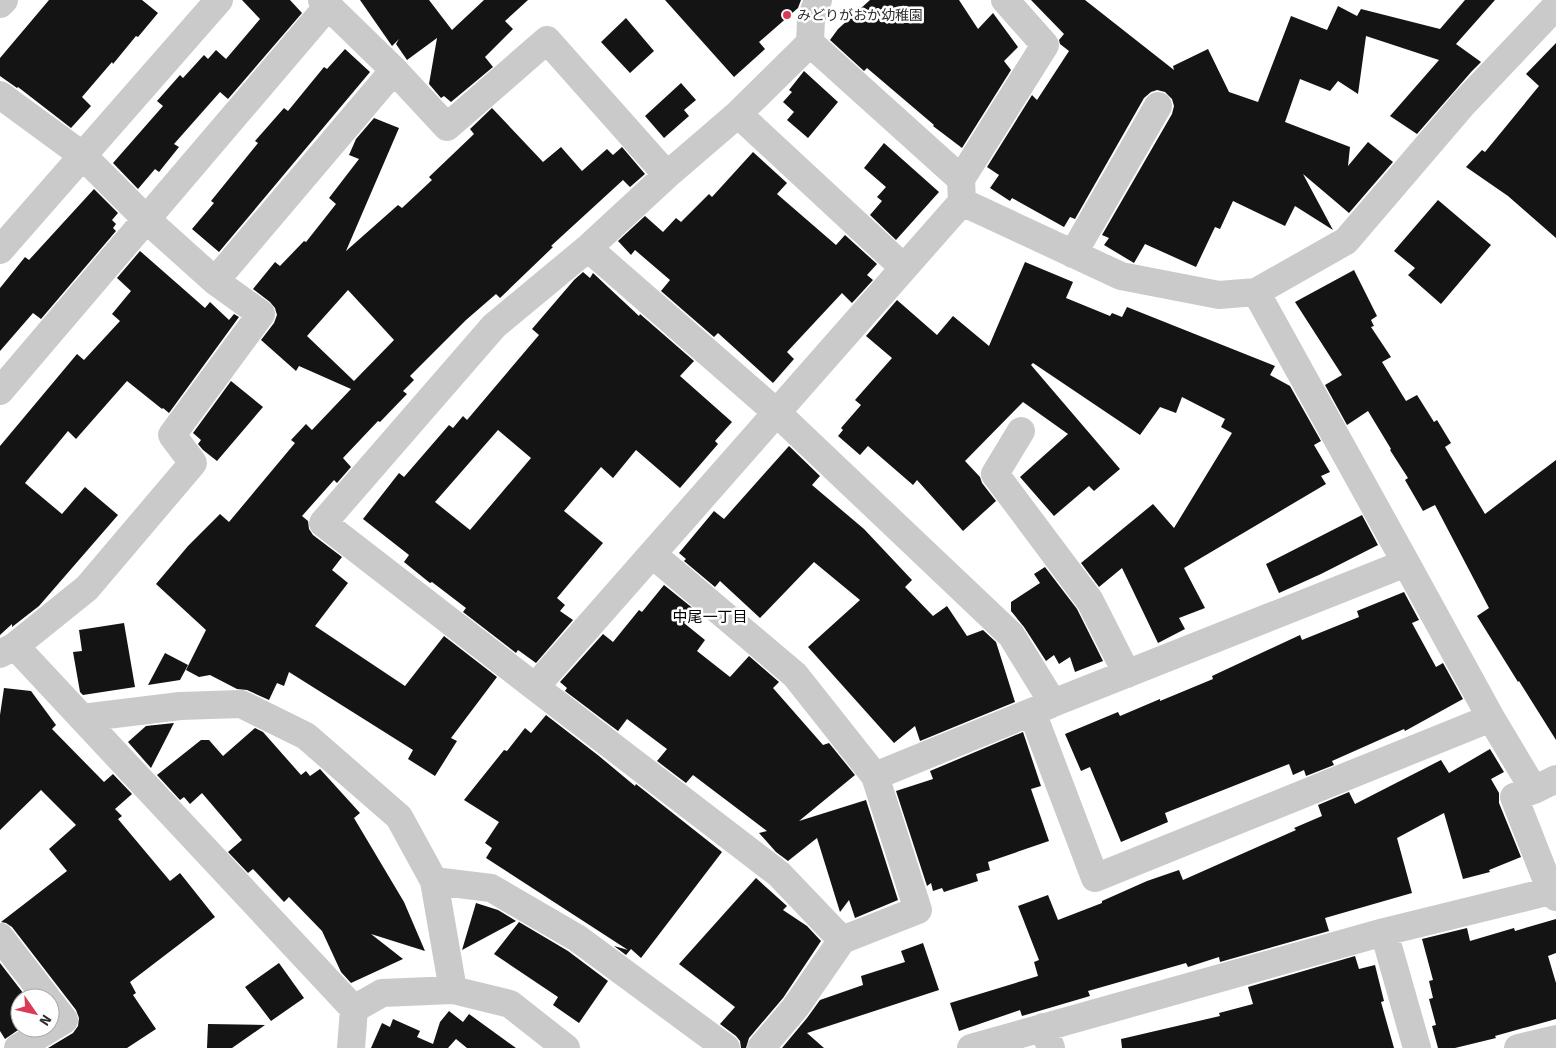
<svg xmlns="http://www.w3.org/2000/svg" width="1556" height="1048" font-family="Signika,'Noto Sans JP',sans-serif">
<rect width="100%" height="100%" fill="#fff"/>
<path fill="#141414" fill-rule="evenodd" d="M49,0H142L158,13L138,37L136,36L113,64L112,62L82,97L91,106L71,128L18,87L17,88L0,76V58Z
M242,0H290L302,13L228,99L220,92L174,144L179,147L159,172L155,169L138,189L113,163L163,106L157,101L180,75L183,78L204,55L208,59L216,50L226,59L260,19Z
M360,0H429L452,30L484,0H528L505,21L513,29L485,57L493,67L451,102L444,96L441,98L429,84L437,38L407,60L396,44L399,39L392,46Z
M665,0H801L798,8L759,42L765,49L734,77Z
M870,0H959L978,29L993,13L1018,47L1004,61L1011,70L962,148L933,126L934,125L867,68L864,71L830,40L838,29Z
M1031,0H1085L1174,70L1173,66L1208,49L1229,92L1258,102L1291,16L1327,30L1338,6L1357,16L1361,9L1440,29L1465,0H1495L1456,44L1481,62L1472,71L1417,134L1390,116L1439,60L1366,36L1358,94L1338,81L1330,91L1300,79L1285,122L1350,147L1348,166L1368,142L1393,162L1349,213L1303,174L1333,230L1295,206L1285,226L1233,201L1220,229L1215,227L1196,267L1145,244L1134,263L1104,245L1109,238L1102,235L1172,114L1174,106L1172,99L1165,92L1157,90L1151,92L1144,98L1075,219L1070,217L1064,227L1012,198L1010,201L990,188L999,175L987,167L1032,95L1037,100L1069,51L1060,44L1059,40L1064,34Z
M626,18L654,51L630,73L601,42Z
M1556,43V238L1508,196L1466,167L1482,150L1485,152L1539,86L1526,74Z
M345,49L370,72L219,252L192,229L214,203L211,201L258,143L255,141L284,108L288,111L324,67L327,69Z
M804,71L838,102L808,138L787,120L794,112L783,102L792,92L789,90Z
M681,83L696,100L684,110L689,116L664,138L645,116Z
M492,108L543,162L561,147L582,171L607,149L613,155L622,147L645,174L630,187L623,180L551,246L553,247L500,298L496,294L466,320L410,376L414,380L403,391L407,394L380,422L378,421L343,458L351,467L337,483L334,480L302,516L308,521L309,529L313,535L342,557L332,570L348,583L315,626L405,686L444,636L497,677L451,738L457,741L435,776L408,759L413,750L289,672L284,686L277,683L269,700L247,690L237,689L210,675L199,677L186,670L206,630L156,584L188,546L220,514L229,522L295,443L291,440L306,424L312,430L351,389L299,366L296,371L261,340L274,323L277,315L275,308L270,302L253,289L275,262L280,266L304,241L306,242L336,204L329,198L359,159L349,155L356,139L374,118L399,128L346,251L398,205L402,208L432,180L429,177L474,134L470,129ZM348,290L394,340L354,381L307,336Z
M884,143L939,192L896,240L870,215L882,201L877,197L886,187L864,168Z
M753,152L787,183L777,194L836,245L845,235L877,264L867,275L873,280L852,303L842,293L787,352L794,359L773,383L718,333L714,337L661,291L670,280L635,250L631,255L618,241L645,216L663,232L676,218L681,222L709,194L712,197Z
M94,189L118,213L112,220L116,224L113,228L116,231L41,319L33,313L0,351V288L25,257L29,260Z
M1438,200L1491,245L1441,304L1408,275L1415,268L1394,251Z
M140,251L205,308L210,302L229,320L234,314L239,317L169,413L163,408L162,409L127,381L76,439L68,431L25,483L62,514L85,487L118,515L39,606L12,627V624L0,635V446L77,354L84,360L120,321L112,314L131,291L117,278Z
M1025,262L1073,282L1066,298L1110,316L1112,313L1122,317L1127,307L1275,366L1270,375L1290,386L1321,441L1314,445L1330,472L1321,476L1326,484L1184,568L1205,608L1179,618L1185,629L1158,643L1122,568L1099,587L1081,563L1153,504L1174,528L1232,433L1221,427L1225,419L1182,397L1176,413L1160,407L1140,435L1033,363L1031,365L1120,469L1094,491L1089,486L1054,516L1020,477L1068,434L1023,402L965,461L980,477L982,483L996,501L963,531L917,480L913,485L868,446L860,455L838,436L843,430L841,428L861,405L855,400L892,358L866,336L897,300L937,335L953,316L989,346Z
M1354,270L1377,316L1371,320L1374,326L1371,327L1391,357L1382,362L1406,401L1417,395L1434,422L1437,420L1451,443L1445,447L1485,514L1556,460V740L1519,681L1518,682L1477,616L1489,608L1435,505L1423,511L1405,480L1408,478L1390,450L1391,449L1368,411L1347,425L1325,385L1342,375L1295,302Z
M583,272L590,278L593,273L639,316L640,314L694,361L680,376L732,422L715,441L718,444L680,488L636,450L613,478L601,467L564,511L603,543L557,598L565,605L560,611L573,620L536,663L518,650L516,653L463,612L466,608L432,582L430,583L404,562L409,555L363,519L399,473L404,477L449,425L453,428L463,416L467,420L539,335L532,329L574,280ZM498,430L531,458L470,530L435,502Z
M231,381L263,407L217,461L203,450L198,444L201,440L193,433Z
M789,446L820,476L812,485L864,529L912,580L905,587L933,616L947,606L967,636L983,630L996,642L1015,702L920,741L915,726L894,743L808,647L860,600L814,562L760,618L720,581L715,587L684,561L686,559L679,553L714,511L724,519Z
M1362,515L1378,545L1321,574L1279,593L1266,564Z
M1045,567L1077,609L1103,661L1075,672L1070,657L1059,664L1054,655L1046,661L1024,627L1011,611V602L1040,583L1034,574Z
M664,585L695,610L684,623L705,640L697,651L730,677L749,656L779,682L773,688L823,745L829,743L855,775L799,821L866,800L898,900L855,918L849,900L840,912L817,838L788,861L776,852L759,833L767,831L693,775L686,783L657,761L667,749L627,719L618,731L565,691L567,688L560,682L603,634L613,642L639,610L642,612Z
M1404,592L1419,620L1412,623L1436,667L1443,663L1463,699L1405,731L1404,729L1332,761L1334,765L1306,776L1304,770L1293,775L1289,764L1165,813L1168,822L1121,842L1090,767L1081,771L1065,734L1118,712L1120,716L1160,699V701L1213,679L1212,676L1300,635L1302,640L1359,617L1357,611Z
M124,623L135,687L83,695L80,692L73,652L82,651L79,630Z
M165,653L188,665L180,680L148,685Z
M4,688L31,691L56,725L52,729L104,782L113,774L132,794L115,809L122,816L118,819L170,881L180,873L215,917L130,982L136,993L133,995L156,1029L127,1048H48L73,1033L78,1026L79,1018L76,1010L12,927L6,923L1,922L67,871L49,849L76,825L41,790L0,830V715Z
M546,715L599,756L635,786L636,784L722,852L641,958L631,949L626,955L614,946L628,950L486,858L492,848L485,843L499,822L464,800L504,750L507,751L525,728L531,733Z
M174,723L151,768L128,742L146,726Z
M255,728L263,732L301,775L306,771L310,776L320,769L360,813L354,818L404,902L425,951L371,934L403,959L351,983L341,972L322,931L289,897L284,902L253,869L248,873L228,852L242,840L202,793L190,804L184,797L180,800L157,775L201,740H209L223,756Z
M1023,732L1041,786L1031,789L1049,841L988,862L990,870L976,874L978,881L944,892L942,888L933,891L931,883L927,886L896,791L933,779L930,771Z
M1490,749L1504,772L1491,779L1499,793V803L1521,857L1489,870L1490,872L1463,879L1444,813L1397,838L1412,893L1325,918L1329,931L1220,962L1219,957L1188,967L1186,963L1088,991L1090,996L1022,1016L1020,1010L959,1031L950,1003L1038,976L1034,962L1039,960L1018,906L1048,895L1058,920L1102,903V901L1147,881L1179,870L1183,880L1296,830L1294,828L1322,816L1318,805L1349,792L1355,804L1441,760L1449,773Z
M756,878L787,906L783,910L807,926L821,941L783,998L749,1038L746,1048H741L740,1041L736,1036L720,1024L735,1007L679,964Z
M476,903L498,910L516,921L462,950Z
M1556,919V953L1548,956L1556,983V1019L1495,1036L1496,1038L1455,1048H1438L1432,1026L1436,1025L1429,999L1433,998L1429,981L1433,980L1422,939L1467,928L1470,941L1514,928L1515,931Z
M519,922L568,951L608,981L579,1023L553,1005L558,997L494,954Z
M923,943L939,990L807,1033L824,1048H782L807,1018L820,1000L863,985L861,976L905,962L901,951Z
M1355,956L1359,969L1375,965L1384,1001L1381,1002L1394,1048H1122L1121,1039L1220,1016L1219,1013L1253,1004L1248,987Z
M0,963L27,998H20L21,1028L5,1039L0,1031Z
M279,963L304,998L271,1021L245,987Z
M449,1011L463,1022L469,1014L516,1048H467L456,1039L448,1048H371L382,1023L390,1027L393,1019L420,1031L417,1037L433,1044L440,1022Z
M208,1024L265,1025L232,1048H207Z"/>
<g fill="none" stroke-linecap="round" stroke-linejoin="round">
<path stroke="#cacaca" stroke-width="28" d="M0,4L4,0
M810,43L811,19L818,0
M394,70L447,127L547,40L667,175
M0,95L82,155L147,220L215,281L261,314L172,435L193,463L87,588L15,646
M738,114L810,43L961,179L962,202
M961,179L1045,45L1005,0
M588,248L667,175L738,114L904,268
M0,250L219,0
M1073,254L1158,106
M215,281L394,70L322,0
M1256,292L1406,563
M0,391L328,6
M1021,431L995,474L1090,601L1127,674
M652,554L795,675L875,776L1049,705
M0,654L15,646L354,1009
M535,687L323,523L494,326L588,248L776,412L1011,635L1053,703L1406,563L1491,718L1534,790L1556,779
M1032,712L1095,878L1491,718
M82,718L180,706L241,704L306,736L399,817L434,881L453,990
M1534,790L1514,797L1551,891L1556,897
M434,881L491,888L577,938L726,1048
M1384,932L1417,1048
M0,937L47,998
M842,940L918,910L875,776
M1043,1027L1051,1048
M18,1048L64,1020L50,1002
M351,1048L354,1009L382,993L453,990L510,1004L566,1048
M761,1048L795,1008L842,940L779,874L535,687L962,202L1121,276L1219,295L1256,292L1346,241L1464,103L1556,6
M971,1048L1384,932L1551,891
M1518,1048L1556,1039"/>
</g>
<circle fill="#da3a58" stroke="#fff" stroke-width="2" cx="787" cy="15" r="5"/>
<g text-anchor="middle" stroke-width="5" stroke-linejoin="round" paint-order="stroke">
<g font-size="14" fill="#2d2d2d" stroke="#fff" text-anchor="start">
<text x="797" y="20">みどりがおか幼稚園</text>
</g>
<g font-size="15" fill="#000" stroke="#fff">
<text x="710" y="622">中尾一丁目</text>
</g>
</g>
<g transform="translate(35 1013) rotate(124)"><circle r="24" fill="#ffffff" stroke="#ababab"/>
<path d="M0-4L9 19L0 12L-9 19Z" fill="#da3a58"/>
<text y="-8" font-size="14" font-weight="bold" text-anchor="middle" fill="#2d2d2d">N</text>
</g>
</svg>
